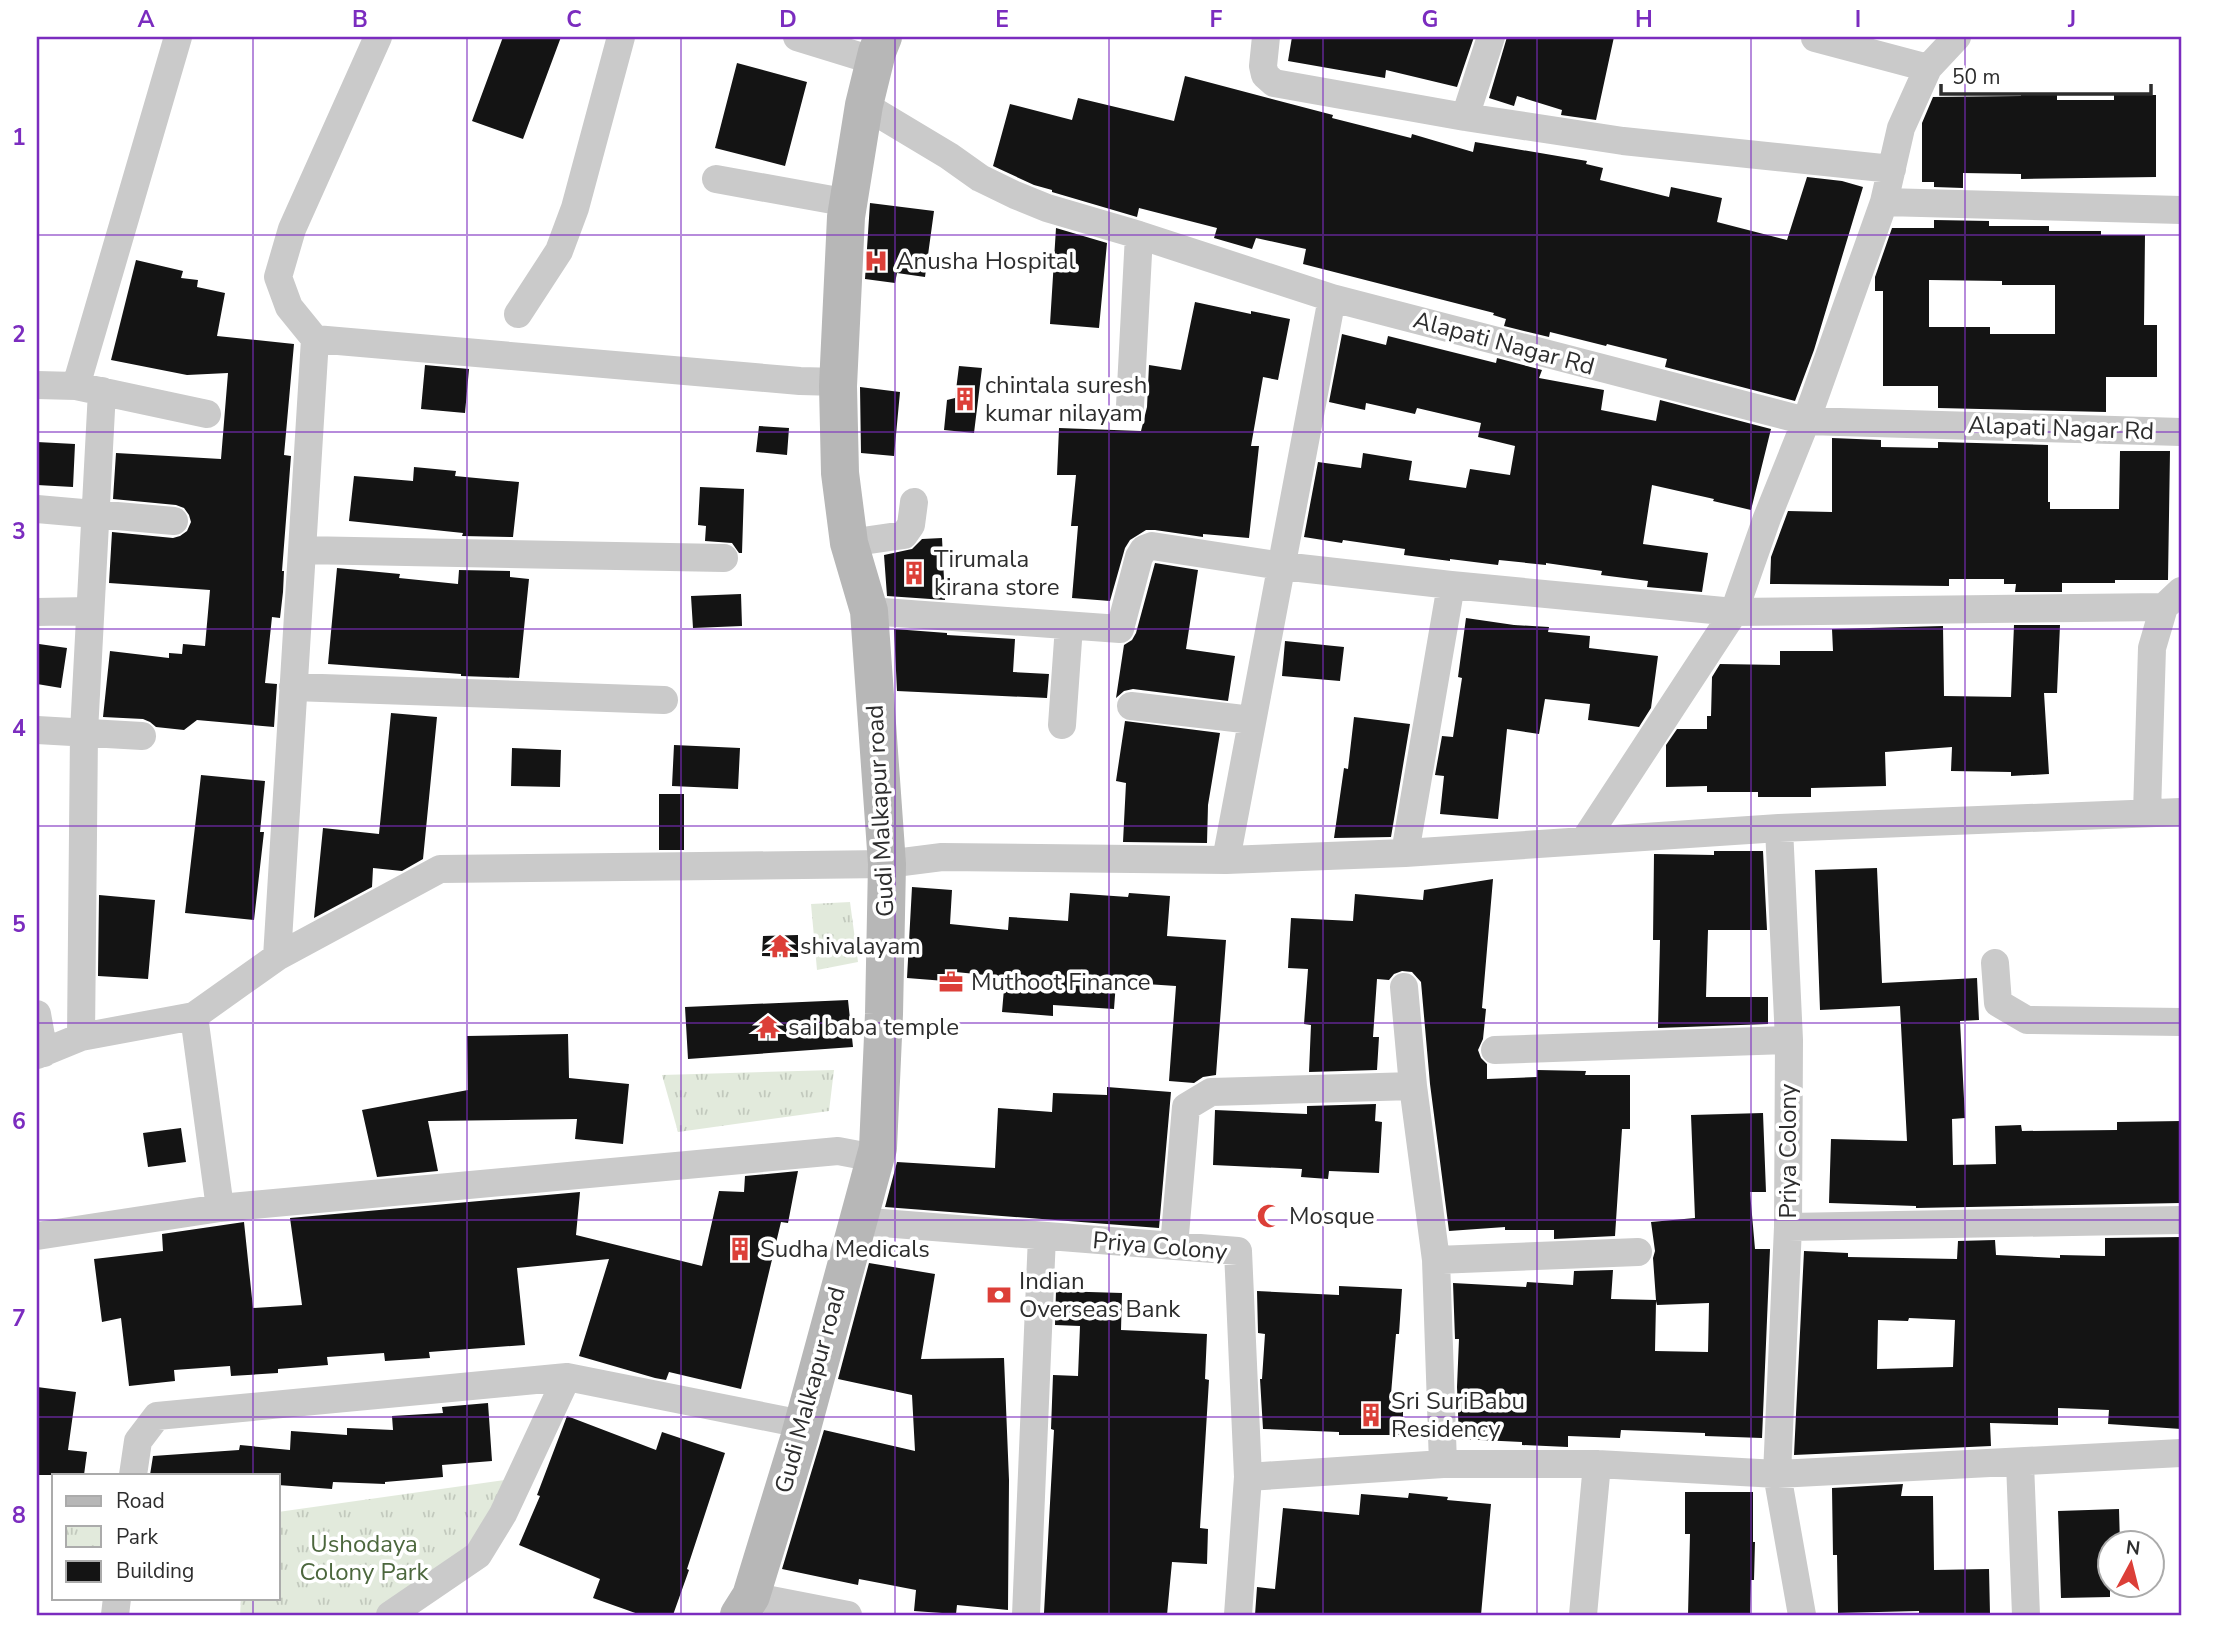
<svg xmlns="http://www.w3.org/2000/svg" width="2218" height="1652" font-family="'Nunito Sans',sans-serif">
<defs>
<pattern id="park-tufts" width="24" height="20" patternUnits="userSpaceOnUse" patternTransform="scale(1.75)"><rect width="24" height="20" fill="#e2eadc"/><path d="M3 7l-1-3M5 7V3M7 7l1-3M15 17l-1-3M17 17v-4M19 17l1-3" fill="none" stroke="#c2c9bd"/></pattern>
</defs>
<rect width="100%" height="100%" fill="#fff"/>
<path fill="url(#park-tufts)" d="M850,902L858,962L817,970L811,904Z
M834,1070L829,1111L678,1132L662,1075Z
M518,1478L480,1554L379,1615H240L241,1598H278V1512Z"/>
<path fill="#141414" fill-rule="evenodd" d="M503,37H561L523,139L472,121Z
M1292,37H1474L1457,87L1386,70L1385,78L1288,61Z
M1507,37H1614L1596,120L1561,115L1562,110L1517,96L1514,106L1489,98Z
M737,63L807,82L785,166L715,148Z
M1185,76L1333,115L1332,118L1411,138L1412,134L1473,152L1475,142L1587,161L1586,164L1603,168L1600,180L1669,197L1671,187L1722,198L1717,222L1787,240L1807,177L1842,181L1863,187L1814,350L1795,401L1665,367L1667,359L1607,344L1606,346L1550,332L1549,337L1504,326L1506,319L1493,315L1494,313L1303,264L1306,249L1256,238L1252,249L1214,238L1217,228L1139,208L1137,217L1052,192V190L1034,185L993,166L1010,104L1072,120L1078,98L1174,121Z
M2021,93H2057V100H2114V95H2156V177L2021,179V174L1963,173V188L1934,187V182H1922V123L1933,97L2021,96Z
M870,203L934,211L925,277L897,273L895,283L865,279Z
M1934,220L1989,221V226H2049V231H2101V235H2145L2144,325H2157V377H2106V412L1938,408V386H1883V291H1875V277L1892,228H1934ZM1929,280L2002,281V285H2055V334H1990V327H1929Z
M1056,228L1107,243L1099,328L1050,324Z
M136,260L183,271L181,278L198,280L197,287L225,293L217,336L294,344L284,455L291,456L282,571H284L283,592L280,618L272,617L265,683L277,684L274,727L197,720L184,730L156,727L150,722L143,719L103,717L110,651L169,658V653L182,654L183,644L205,646L210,590L109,583L112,532L173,538L180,536L187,531L191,522L189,515L184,508L176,505L113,499L116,453L221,459L228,373L187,375L111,360Z
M1195,302L1251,314V311L1290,319L1278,380L1263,377L1251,446H1259L1249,538L1203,534V537L1155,530H1146L1130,540L1125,548L1110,601L1072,598L1078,526H1071L1076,475H1057L1059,428L1141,431L1147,407L1149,365L1181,370Z
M1342,334L1386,345L1388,336L1496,363L1497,358L1542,370L1539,378L1604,390L1601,410L1656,421L1660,400L1771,429L1751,510L1713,501L1714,499L1652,485L1643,544L1708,553L1702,592L1647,587L1648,581L1601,575L1602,571L1546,563V565L1499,560L1498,565L1450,559V561L1404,555L1405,549L1343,540L1342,543L1304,537L1318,462L1361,468L1363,453L1412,461L1409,480L1466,488L1470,469L1510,475L1515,446L1478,437L1481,423L1417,408L1415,414L1366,403L1365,410L1329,402Z
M425,365L469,369L465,413L421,409Z
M959,366L982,368L974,433L944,430L947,400L955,398Z
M860,387L900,392L894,456L861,453Z
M759,426L789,428L787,455L756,452Z
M1832,438L1881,440V447L1938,448V442L2048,445V502H2050V509H2119L2120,451H2170L2168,580H2115V583H2062V592H2015L2016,584H2004V579H1949V586L1770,584L1771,557L1788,511L1832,512Z
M37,442L75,444L73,487L37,485Z
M414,467L456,471L455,476L519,482L513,537L462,536L463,533L349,521L354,476L413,481Z
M700,487L744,489L742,553H739L732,543L705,541L706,526L698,525Z
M942,538L945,600L887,596L884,555L912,549L922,539Z
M1155,563L1198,570L1186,649L1235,656L1228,701L1133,689L1124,691L1116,698L1124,645L1132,640L1136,633Z
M337,568L400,574L399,578L458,584L459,570L510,571V577L529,579L519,678L461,676V674L328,664Z
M741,594L742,626L693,628L691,596Z
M1466,618L1514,625L1549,627L1548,632L1590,636L1589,648L1658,656L1651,708L1639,727L1588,720L1590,704L1545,699L1539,734L1507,729L1498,819L1440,814L1444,776L1435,775L1442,736L1453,737L1462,678L1458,677Z
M2014,625H2060L2057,693H2044L2049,774L2011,776V772L1951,771L1952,747L1885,752L1886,786L1811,788V797H1758V792H1707V786L1666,787V745L1677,729H1707V716H1711L1712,677L1720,664L1780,665V651H1833L1832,629L1943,626L1944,696L2011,697Z
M894,629L947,633V635L1015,639L1013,672L1049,674L1047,698L897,691Z
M1285,641L1344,647L1340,681L1282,676Z
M39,644L67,648L61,688L37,684Z
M391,713L437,717L423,859L402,871L373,868L372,887L314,918L323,828L379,834Z
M1354,717L1410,724L1391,837L1334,838L1344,768L1348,769Z
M1125,721L1220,733L1208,805L1207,843L1123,842L1126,783L1116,781Z
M674,745L740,748L738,789L672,786Z
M512,748L561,750L560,787L511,786Z
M201,775L265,781L260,832H264L254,920L185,913Z
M659,794H684V850H659Z
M1714,851H1763L1767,930H1708L1706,997H1768V1024L1658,1028L1660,940H1653L1654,854L1714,855Z
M1877,868L1882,983L1977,978L1979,1020L1960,1021L1965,1118L1952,1119L1953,1165L1996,1164L1995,1126L2021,1125L2022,1131L2117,1130V1122L2181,1121V1203L1916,1208V1206L1829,1203L1831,1139L1907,1141L1900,1006L1820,1010L1815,870Z
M1493,879L1482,1008L1486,1009L1483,1039L1478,1050L1481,1058L1487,1064V1079L1537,1077V1070L1586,1071L1585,1075H1630V1129H1622L1615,1236L1554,1239V1230H1505V1227L1449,1231L1430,1084L1421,982L1412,972L1402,971L1394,974L1389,980L1377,979L1373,1037H1379L1377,1070L1309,1072L1311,1025L1304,1024L1308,969L1288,968L1291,918L1353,921L1355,894L1423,900L1424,890Z
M912,887L952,890L950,924L1008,930L1009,917L1068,921L1070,893L1128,897L1129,893L1170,896L1167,936L1226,940L1216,1075L1203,1077L1194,1083L1169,1081L1176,986L1116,982L1114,1009L1053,1005V1016L1002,1012L1005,977L946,971L945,981L907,978Z
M99,895L155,900L148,979L98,976Z
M798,935V957L762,956L763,936Z
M848,1000L853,1047L688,1059L685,1007Z
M568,1034L569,1078L629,1084L623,1144L575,1139L577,1119L428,1121L438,1171L377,1177L362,1110L468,1090L467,1036Z
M1107,1087L1171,1092L1159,1228L885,1207L897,1162L995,1168L998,1108L1052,1112L1053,1093L1107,1095Z
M1376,1104L1375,1121L1382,1122L1379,1173L1329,1171L1328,1179L1301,1177L1302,1169L1213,1165L1215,1110L1307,1114V1106Z
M1763,1113L1766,1192H1750L1755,1249H1770L1762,1438L1705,1436V1433L1621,1430L1620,1438L1568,1436V1447L1522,1445V1442L1459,1439L1457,1387L1459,1339H1455L1453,1283L1526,1287L1527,1282L1573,1285L1574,1271L1613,1270L1611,1299L1656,1300L1653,1258L1655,1251L1651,1222L1695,1218L1691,1115ZM1656,1301L1657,1305L1709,1303L1708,1352L1655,1351Z
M181,1128L186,1162L148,1167L143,1133Z
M798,1171L788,1223L781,1222L741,1389L669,1372L666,1380L655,1378L579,1356L609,1259L517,1268L525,1345L429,1352L430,1358L385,1361L384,1353L327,1357L328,1365L278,1369V1373L231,1376L230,1366L174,1370L175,1381L129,1386L121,1318L102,1322L94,1259L163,1251L162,1234L244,1222L253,1308L302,1305L290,1218L580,1192L576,1235L702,1266L719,1191L744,1192L745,1176Z
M2181,1237V1429L2108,1424L2109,1410L2058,1408V1425L1990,1423L1991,1446L1794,1455L1804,1251L1848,1253V1257L1957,1259L1958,1241L1995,1240L1996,1255L2060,1258V1255L2105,1256V1238ZM1909,1318L1955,1320L1953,1367L1877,1369L1878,1320L1908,1321Z
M869,1263L935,1274L921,1359L1004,1358L1009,1480L1008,1610L957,1605L956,1614L914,1611L916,1590L859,1579L858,1585L782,1569L824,1430L915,1451L912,1395L838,1379Z
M1339,1286L1402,1289L1399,1334H1396L1391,1394H1403V1435H1339V1432L1263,1429L1260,1379H1262L1265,1334L1258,1333L1257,1291L1339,1295Z
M1056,1291L1122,1293L1121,1330L1207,1334L1205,1379L1209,1380L1200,1528L1208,1529L1207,1564L1172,1562L1167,1615H1049V1613H1044L1054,1430L1051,1429L1053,1375L1078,1376L1080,1326L1055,1325Z
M37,1387L76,1392L68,1450L87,1452L84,1475H37Z
M488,1403L492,1461L442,1465L443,1477L385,1482V1484L333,1482L332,1489L278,1485V1475H150L153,1456L239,1450L240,1445L290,1450L291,1431L347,1435V1428L393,1430L392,1416L443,1413L442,1407Z
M567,1416L656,1450L662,1432L725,1453L687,1569L689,1570L673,1615H641L593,1598L600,1579L519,1545L540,1496L537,1495Z
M1903,1484L1901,1496H1933L1934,1570L1989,1569L1990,1614L1919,1615V1611L1838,1613L1837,1555H1833L1832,1488Z
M1685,1492H1753V1542H1755L1754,1580H1751L1750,1615H1688L1690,1534H1685Z
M1409,1493L1448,1497L1447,1500L1491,1504L1481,1615H1255L1257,1587L1275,1589L1283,1508L1359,1515L1361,1494L1408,1498Z
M2119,1509L2120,1544H2110V1597L2061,1598L2058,1511Z"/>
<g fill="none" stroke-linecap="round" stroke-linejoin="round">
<path stroke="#cacaca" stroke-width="28" d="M797,37L875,61
M1266,37L1263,66L1265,75L1274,83L1465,117L1623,141L1892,169
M1815,38L1928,68
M864,105L949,156L980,178L1015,195L1047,208L1139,235L1332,298L1806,421L2181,432
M1465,117L1491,37
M716,179L849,203
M1884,202L2181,210
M518,314L559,251L575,208L621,37
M315,339L800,381L839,382
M37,385L76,386L207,414
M76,386L178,37
M1130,406L1139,235
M37,509L174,521
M849,543L904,535L911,525L914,502
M302,550L724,558
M869,611L1120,629L1139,557L1144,549L1152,546L1282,566L1451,585L1734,612L2164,607
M37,612L90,611
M293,687L664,700
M1131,706L1252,720
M1062,725L1069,626
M37,730L142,736
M2147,813L2152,648L2164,607L2181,591
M1779,828L1789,1040L1788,1227L1777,1474L1802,1615
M1584,841L1734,612L1767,518L1806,421L1884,202L1901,128L1928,68L1957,37
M1405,853L1451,585
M1226,860L1332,298
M277,957L315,339L289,307L278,277L292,229L378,37
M1995,963L1998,1003L2027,1020L2181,1022
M1404,987L1413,1086L1436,1260L1443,1464
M37,1014L44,1053
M194,1016L220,1208
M81,1037L84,732L102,391
M1495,1050L1789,1040
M37,1055L81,1037L194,1016L277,957L440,869L887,864L942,857L1226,860L1405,853L1779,828L2181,812
M857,1221L1238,1251L1248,1477L1238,1615
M1788,1227L2181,1220
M37,1236L220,1208L838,1151L875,1158
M1174,1246L1186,1107L1211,1092L1413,1086
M1436,1260L1638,1252
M2020,1463L2026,1615
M133,1475L138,1441L157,1416L567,1377L802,1424
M1248,1477L1443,1464H1597L1777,1474L2181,1453
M751,1596L848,1615
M115,1615L117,1598
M390,1615L478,1555L503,1514L567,1377
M1026,1615L1042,1236
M1583,1615L1597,1464"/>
<path stroke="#b7b7b7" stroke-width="38" d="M739,1615L751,1596L799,1439L878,1148L884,1014L887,864L869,611L849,543L840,473L838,386L846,217L864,105L877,52L883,37"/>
</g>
<path fill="none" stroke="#7b2cbf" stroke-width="2" stroke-opacity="0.55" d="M253,37V1475M467,37V1615M681,37V1615M895,37V1615M1109,37V1615M1323,37V1615M1537,37V1615M1751,37V1615M1965,37V1615M37,235H2181M37,432H2181M37,629H2181M37,826H2181M37,1023H2181M37,1220H2181M37,1417H2181M253,1598V1615"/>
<defs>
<g id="hospital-bare" transform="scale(1.89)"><path d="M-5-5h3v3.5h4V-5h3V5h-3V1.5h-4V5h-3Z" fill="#dc3f38" stroke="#fff" stroke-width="2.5" paint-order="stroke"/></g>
<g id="building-bare" transform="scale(1.89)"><path d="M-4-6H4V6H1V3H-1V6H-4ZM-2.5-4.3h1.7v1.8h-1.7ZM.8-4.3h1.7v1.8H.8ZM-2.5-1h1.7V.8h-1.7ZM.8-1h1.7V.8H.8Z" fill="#dc3f38" stroke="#fff" stroke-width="2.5" paint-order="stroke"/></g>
<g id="temple-bare" transform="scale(1.89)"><path d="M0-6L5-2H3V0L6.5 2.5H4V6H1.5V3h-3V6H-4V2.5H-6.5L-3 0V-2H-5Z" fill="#dc3f38" stroke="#fff" stroke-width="2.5" paint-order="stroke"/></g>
<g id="office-bare" transform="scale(1.89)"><path d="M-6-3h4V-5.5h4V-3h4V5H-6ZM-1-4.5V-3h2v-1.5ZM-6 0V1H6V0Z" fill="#dc3f38" stroke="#fff" stroke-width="2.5" paint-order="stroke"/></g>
<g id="mosque-bare" transform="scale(1.89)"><path d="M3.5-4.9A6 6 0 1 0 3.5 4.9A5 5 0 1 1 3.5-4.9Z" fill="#dc3f38" stroke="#fff" stroke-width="2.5" paint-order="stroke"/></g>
<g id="bank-bare" transform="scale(1.89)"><path d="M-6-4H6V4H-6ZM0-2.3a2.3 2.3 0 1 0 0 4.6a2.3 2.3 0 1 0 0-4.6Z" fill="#dc3f38" stroke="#fff" stroke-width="2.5" paint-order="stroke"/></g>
</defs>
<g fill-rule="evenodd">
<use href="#hospital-bare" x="876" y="261"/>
<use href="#building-bare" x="965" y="399"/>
<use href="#building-bare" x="914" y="573"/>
<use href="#temple-bare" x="780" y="946"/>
<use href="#office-bare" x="951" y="982"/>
<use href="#temple-bare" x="768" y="1027"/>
<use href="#mosque-bare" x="1269" y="1216"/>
<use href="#building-bare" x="740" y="1249"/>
<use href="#bank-bare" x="999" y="1295"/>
<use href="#building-bare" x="1371" y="1415"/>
</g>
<g text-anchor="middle" stroke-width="7" stroke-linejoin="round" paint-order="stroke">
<g font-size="24" fill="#2d2d2d" stroke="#fff" text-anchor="start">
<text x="896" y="269">Anusha Hospital</text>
<text x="985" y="393">chintala suresh<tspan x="985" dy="28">kumar nilayam</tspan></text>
<text x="934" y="567">Tirumala<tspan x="934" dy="28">kirana store</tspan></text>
<text x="800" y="954">shivalayam</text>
<text x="971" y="990">Muthoot Finance</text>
<text x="788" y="1035">sai baba temple</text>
<text x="1289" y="1224">Mosque</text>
<text x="760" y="1257">Sudha Medicals</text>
<text x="1019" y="1289">Indian<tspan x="1019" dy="28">Overseas Bank</tspan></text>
<text x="1391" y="1409">Sri SuriBabu<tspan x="1391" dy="28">Residency</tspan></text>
</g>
<g font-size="24" fill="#2d2d2d" stroke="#fff">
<text transform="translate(1504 343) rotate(15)" y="8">Alapati Nagar Rd</text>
<text transform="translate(2061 428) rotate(2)" y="8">Alapati Nagar Rd</text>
<text transform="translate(880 811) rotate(-93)" y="8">Gudi Malkapur road</text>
<text transform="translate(1788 1151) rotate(-90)" y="8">Priya Colony</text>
<text transform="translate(1160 1246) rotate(5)" y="8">Priya Colony</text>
<text transform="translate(810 1390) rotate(-75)" y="8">Gudi Malkapur road</text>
</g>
<g font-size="24" fill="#4c673d" stroke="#fff">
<text x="364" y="1552">Ushodaya<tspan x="364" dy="28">Colony Park</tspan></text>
</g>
</g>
<rect width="2218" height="1652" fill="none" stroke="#ffffff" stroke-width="77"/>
<rect x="52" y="1474" width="228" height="126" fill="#ffffff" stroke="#ababab" stroke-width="2"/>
<rect x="66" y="1496" width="35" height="10" fill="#b7b7b7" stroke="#ababab" stroke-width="2"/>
<text x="116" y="1508" font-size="21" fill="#2d2d2d">Road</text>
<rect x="66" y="1526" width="35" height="21" fill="url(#park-tufts)" stroke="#ababab" stroke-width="2"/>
<text x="116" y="1544" font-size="21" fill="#2d2d2d">Park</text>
<rect x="66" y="1561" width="35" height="21" fill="#141414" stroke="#ababab" stroke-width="2"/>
<text x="116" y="1578" font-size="21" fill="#2d2d2d">Building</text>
<g transform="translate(2131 1564) rotate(7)"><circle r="33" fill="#ffffff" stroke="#ababab" stroke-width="2"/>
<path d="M0-5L12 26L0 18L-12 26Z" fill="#dc3f38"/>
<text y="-10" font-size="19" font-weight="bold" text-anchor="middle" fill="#2d2d2d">N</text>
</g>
<path d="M1941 84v10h210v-10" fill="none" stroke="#2d2d2d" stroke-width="3.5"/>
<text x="1952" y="84" font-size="21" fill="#2d2d2d" stroke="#ffffff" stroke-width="5" paint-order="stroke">50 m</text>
<rect x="38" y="38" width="2142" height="1576" fill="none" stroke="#7b2cbf" stroke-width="2.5"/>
<g font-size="23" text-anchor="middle" font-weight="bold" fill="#7b2cbf">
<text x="146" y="27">A</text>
<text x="360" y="27">B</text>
<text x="574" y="27">C</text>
<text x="788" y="27">D</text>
<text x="1002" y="27">E</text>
<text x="1216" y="27">F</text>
<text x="1430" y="27">G</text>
<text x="1644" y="27">H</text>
<text x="1858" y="27">I</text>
<text x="2072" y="27">J</text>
<text x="19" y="145">1</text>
<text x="19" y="342">2</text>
<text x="19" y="539">3</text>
<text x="19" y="736">4</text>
<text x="19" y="932">5</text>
<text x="19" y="1129">6</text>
<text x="19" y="1326">7</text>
<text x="19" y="1523">8</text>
</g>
</svg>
